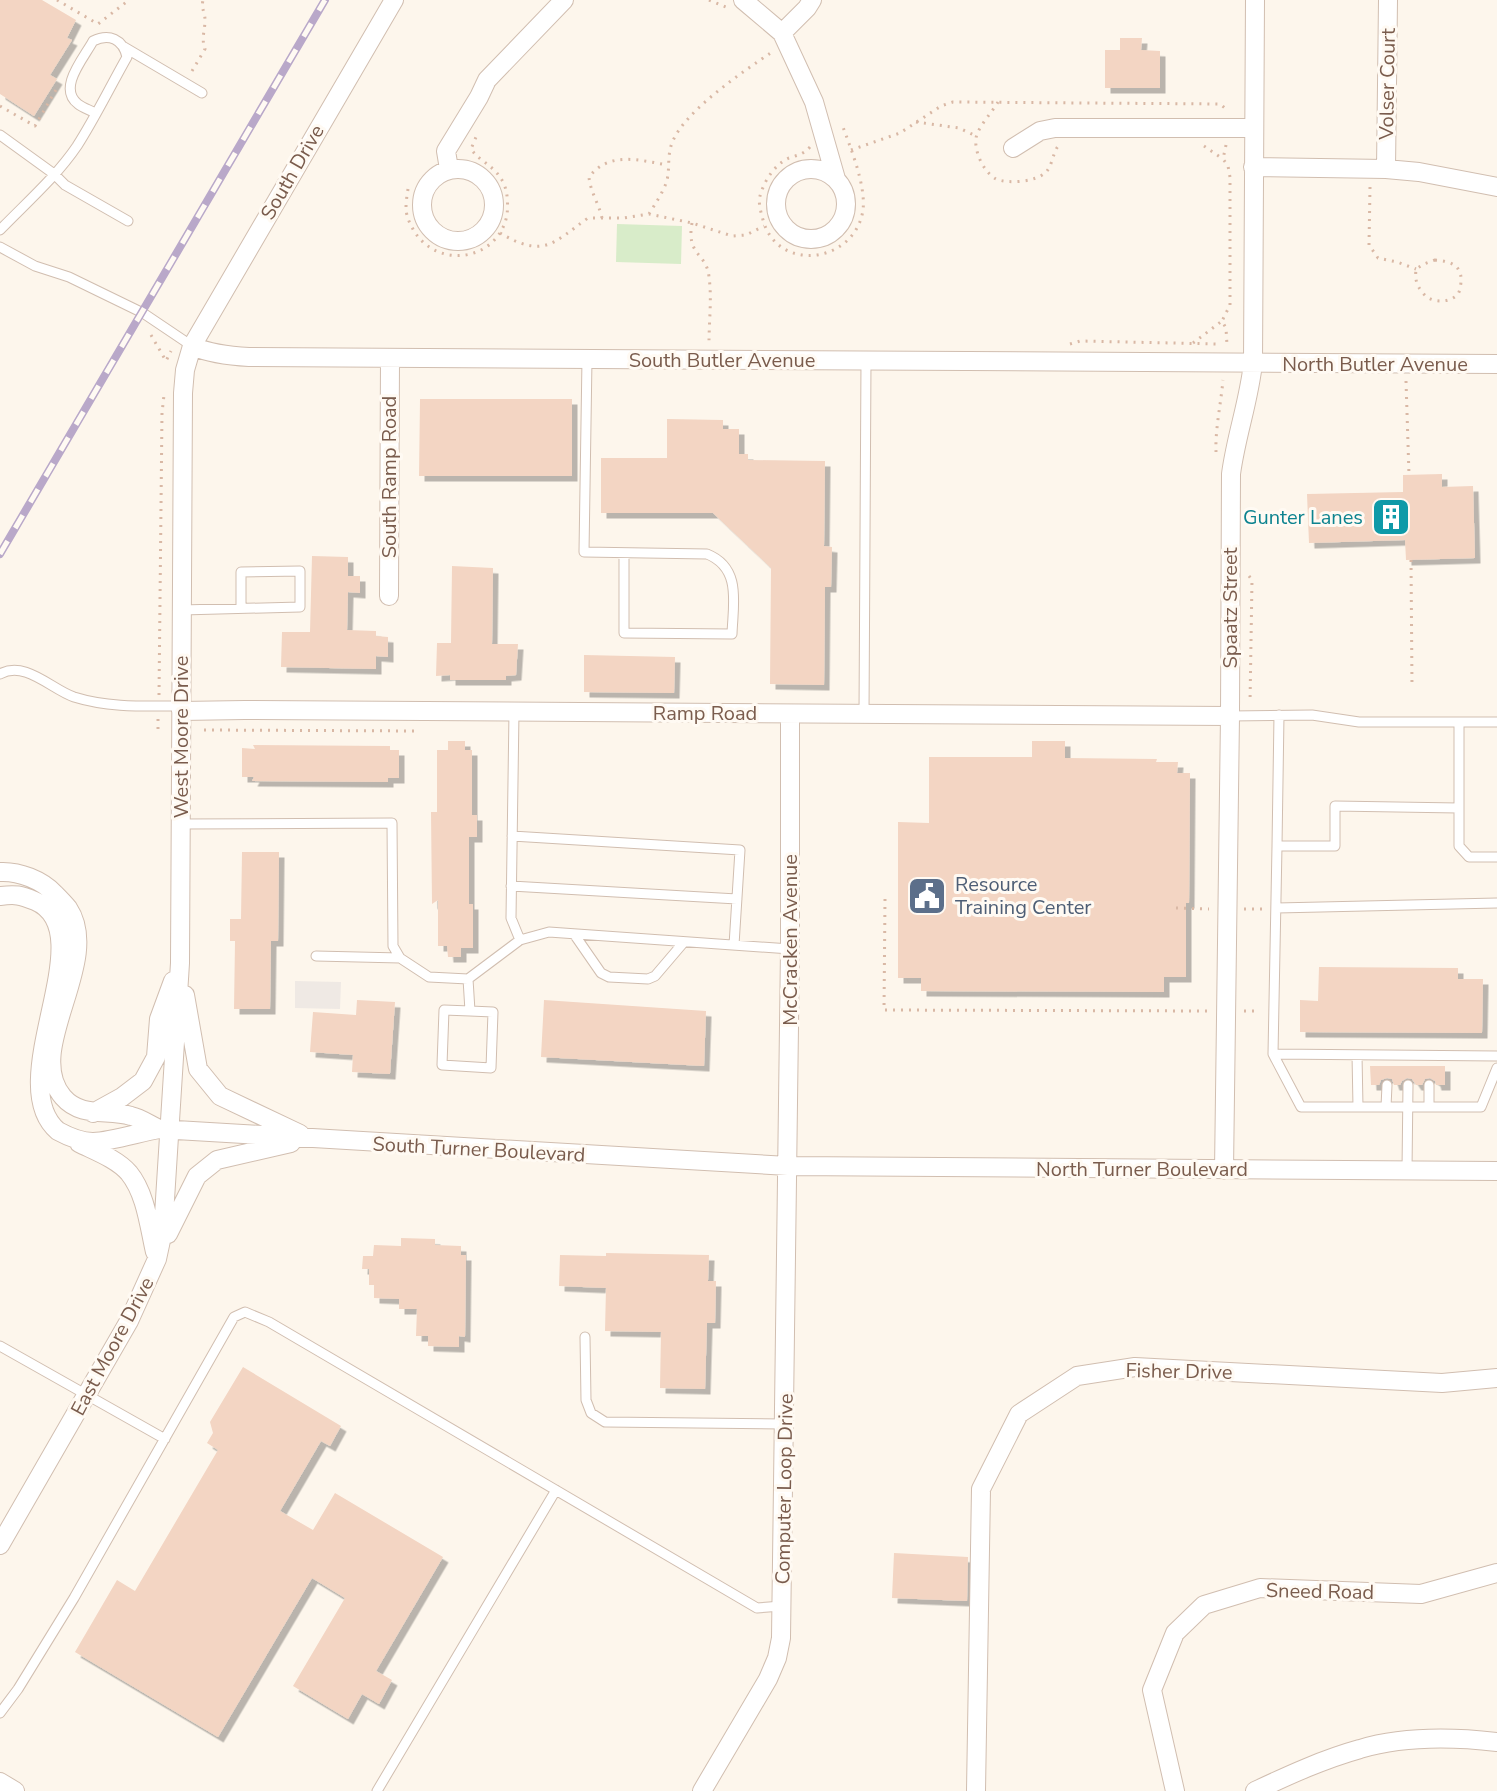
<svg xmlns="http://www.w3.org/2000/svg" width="1497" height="1791" font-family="'Nunito Sans',sans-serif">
<defs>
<filter id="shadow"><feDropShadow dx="5.5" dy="5.5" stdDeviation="0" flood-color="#0004"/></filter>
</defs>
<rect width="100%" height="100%" fill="#fdf6ec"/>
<path fill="#efe9e4" d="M295,981L341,982L340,1009L295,1008Z"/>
<path fill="#d8ecc9" d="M617,224L682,226L681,264L616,262Z"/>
<path fill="#f3d5c3" filter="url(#shadow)" d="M0,0H42L76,20L67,38L72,40L50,75L57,79L34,116L0,94Z
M1120,38H1142L1141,50L1160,51V88H1105V50H1120Z
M420,399H572V476H419Z
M667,419L723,420V429H739V454H748V460L825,461L824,546L832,547L831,587H825L824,685L770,684L771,568L713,513H601V458H667Z
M1442,474V487L1473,486L1475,558L1406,560L1405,540L1309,543L1307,494L1403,492V475Z
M312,556L348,557V576H360V593L348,592L347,630L376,631V636L388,637V657L376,656V669L281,667L282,632H310Z
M452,566L493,568L492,644H518L516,675L506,676V680H450V675L436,676L437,643H451Z
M584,655L675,657L674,693L584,692Z
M448,741H465V750H472V815H477V837H469V904H473V948H461V957H448L447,946H438V900L432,904L431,812H437V750H448Z
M1032,741H1065V758L1157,759L1156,762H1178L1177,773H1190L1189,903H1186V977H1164V992L921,991V978H898V822L929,823V757H1032Z
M253,745L390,746V750H399V778H388V782L252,781L254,777H242V748L255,749Z
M242,852H279L278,941H271L270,1009H234L235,941H230V919H241Z
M1319,967L1458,968V979H1483L1482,1033L1300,1032V1000L1318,1001Z
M357,1000L395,1002L390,1074L352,1072L353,1055L310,1052L313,1012L356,1015Z
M544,1000L706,1011L704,1066L541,1057Z
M1370,1066H1445V1085H1436L1435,1081L1430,1078L1425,1079L1422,1085H1416L1412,1079L1407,1078L1402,1081L1400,1085H1394L1392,1079L1387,1078L1381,1080L1379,1085H1371Z
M401,1238L435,1239V1245L461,1246V1255H466L465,1337L459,1336V1347L428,1346V1336H416L417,1309H399V1299L374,1298V1285H369V1269H362L363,1256H373L374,1245L401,1246Z
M606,1253L709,1255L708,1281H716L715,1323H707L705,1389L660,1388L661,1332L605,1331L606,1288L559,1286L560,1255L606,1256Z
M243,1367L341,1426L330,1446L321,1441L280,1511L313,1530L335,1493L443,1557L376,1671L392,1680L379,1704L362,1694L348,1719L293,1686L345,1598L312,1578L218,1737L75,1652L117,1580L135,1591L218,1450L207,1443L213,1433L210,1422Z
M894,1553L968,1557L967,1601L892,1598Z"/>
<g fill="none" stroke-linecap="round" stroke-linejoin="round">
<g stroke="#d1beb0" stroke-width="11">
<path id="lane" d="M124,47L202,93
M0,135L54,174L65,185L128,221
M0,230C26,203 56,177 77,146C95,118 110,87 127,57C123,39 109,33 93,41C84,58 57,88 78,104C83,108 90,110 95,113
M0,247L35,266L69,277L143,313L192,346
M587,359L584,552L707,554C742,568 733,604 732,634L624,633V553
M182,610L300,607V571L241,572V608
M0,674C25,660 51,689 74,697C109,708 146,706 181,706
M514,712L511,918L520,940
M864,714L866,361
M1279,715L1277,846H1335V806L1458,808
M1230,716L1312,715L1359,722H1497
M1459,722V846L1469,857H1497
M180,824L392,823L393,946L400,958L429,977L468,979L520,940L549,932L790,949
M512,836L740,850L734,945
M1277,846L1273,1054L1301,1107H1481L1497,1068
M511,886L737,899
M1277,908L1497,903
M574,934L601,973L609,977L648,979L655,976L684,942
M316,956L400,958
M468,979L470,1011L444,1010L442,1065L491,1068L493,1012L470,1011
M1273,1054L1497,1056
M1357,1055L1358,1107
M1429,1085V1107
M1386,1107L1387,1085
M1407,1170L1408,1085
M585,1337L586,1400L591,1413L605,1422L784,1424
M0,1346L165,1439
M0,1713L18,1689L74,1598L234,1317L245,1312L269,1322L757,1608L782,1606
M377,1791L556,1490"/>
</g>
<g stroke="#d1beb0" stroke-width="20">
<path id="street" d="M743,0L782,33L814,102L836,179
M782,33L807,8L812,0
M1013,148L1040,131L1055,128H1253
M1253,167L1386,169L1419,172L1497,187
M422 205a36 36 0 1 1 72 0a36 36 0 1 1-72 0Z
M449,169L446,151L479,97L487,80L564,0
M1386,169L1388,0
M776 204a35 35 0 1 1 70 0a35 35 0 1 1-70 0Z
M192,346C211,354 229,356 249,357L1497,364
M389,596L390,358
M181,711L245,710L1230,716
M0,872C19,871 42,880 55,894C59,898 64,903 68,908C104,962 22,1049 63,1097C81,1118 107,1109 131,1116C141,1118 150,1125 159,1129
M0,896C16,894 20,895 35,901C106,931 0,1082 58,1131C69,1137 80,1142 93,1142C110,1142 141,1132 159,1129L788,1166L1497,1171
M185,995L198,1069L220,1096L300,1134
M93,1113L122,1097L143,1081L156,1057L159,1019L173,981
M79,1143C95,1151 117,1159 129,1173C146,1194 149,1226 155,1252
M1224,1170L1230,716L1231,474C1236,436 1249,401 1253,363L1255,0
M168,1234L197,1176L217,1160L291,1143
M0,1545L129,1321L157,1259L163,1231L180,963L183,393L185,370L192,346L394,0
M0,1782L15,1791
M702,1791L768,1679L777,1658L781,1638L790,949V714
M976,1791L981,1489L1019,1414L1077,1376L1135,1367L1442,1383L1497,1378
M1175,1791L1152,1690L1175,1633L1204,1605L1260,1588L1421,1594L1497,1573
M1255,1791C1289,1775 1324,1759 1360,1749C1403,1736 1453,1737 1497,1742"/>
</g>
<path stroke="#d9b8a5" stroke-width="3" stroke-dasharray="2 6" stroke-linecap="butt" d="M57,0L98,24L129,0
M709,0L728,8
M192,71L205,49C201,38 205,31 205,20C205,12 201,9 203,0
M998,102C992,112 981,124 977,134C972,148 983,172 996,179C1008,184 1035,182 1045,173C1053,166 1052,153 1059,145
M0,106L35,126L57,88
M916,122L959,128L976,136
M1226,145L1223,159L1228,166L1230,177V305L1222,321L1226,328L1227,345
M1204,146L1223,159
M810,147C804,154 798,155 789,158C775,164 764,181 760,196C758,203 761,212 763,220C778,274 855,263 863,210C866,186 851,149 843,127
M851,150L900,133L941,106L953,102L1220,104L1226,109
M1370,187L1369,245L1378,258L1397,262L1416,269
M408,189C407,195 406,202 406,208C406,216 410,224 414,231C438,270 498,261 507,215C508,205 508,194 504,184C495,165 481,163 471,149L476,137
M649,214C655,204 664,191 667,180C670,168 667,156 672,143C684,111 744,71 772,52
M602,218C599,204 590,191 589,177C609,151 639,160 667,165
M692,223C686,256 707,253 709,277C712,298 709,321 709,342
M500,233C544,259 553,243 588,218H624L649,214L692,223L732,236L746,235L764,226
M1435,260C1448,261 1462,264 1461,281C1461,284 1460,291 1458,294C1449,304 1430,303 1423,293C1416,285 1415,279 1416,269L1424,264Z
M151,335L166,361L171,351
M1193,343L1222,321
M1070,344L1080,341L1218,344
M1406,381L1409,475
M1216,452C1215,430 1221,403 1223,380
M1411,560L1412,686
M1249,576L1252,580L1250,703
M159,695L162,413L164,395
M158,719V729H164
M204,730L420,731
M885,899L884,1010L1208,1011
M1176,908L1209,909
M1244,909H1265
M1244,1011H1260"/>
<use href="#lane" stroke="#fff" stroke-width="9"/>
<use href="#street" stroke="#fff" stroke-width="18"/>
<g stroke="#b9a8c9" stroke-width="8">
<path id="rail" d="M0,554L325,0"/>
</g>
<use href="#rail" stroke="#fffaf3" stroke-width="5" stroke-dasharray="15" stroke-linecap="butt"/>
</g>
<defs>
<g id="building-square" transform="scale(2)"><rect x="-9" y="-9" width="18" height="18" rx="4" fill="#0f9aa8" stroke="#fffaf3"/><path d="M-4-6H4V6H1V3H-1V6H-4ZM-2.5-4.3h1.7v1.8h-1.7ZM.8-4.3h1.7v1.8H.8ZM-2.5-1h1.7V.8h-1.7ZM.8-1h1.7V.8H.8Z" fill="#fff"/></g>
<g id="civic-square" transform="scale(2)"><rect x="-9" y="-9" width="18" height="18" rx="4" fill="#5c6f8a" stroke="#fffaf3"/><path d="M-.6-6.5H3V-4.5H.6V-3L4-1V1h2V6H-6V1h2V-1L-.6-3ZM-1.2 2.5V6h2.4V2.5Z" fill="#fff"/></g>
</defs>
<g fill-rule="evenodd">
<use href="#building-square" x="1391" y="517"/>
<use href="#civic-square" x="927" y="896"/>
</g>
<g text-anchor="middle" stroke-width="6" stroke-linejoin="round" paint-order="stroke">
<g font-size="20" fill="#7a5c4d" stroke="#fffaf3">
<text transform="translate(1387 84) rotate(-89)" y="7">Volser Court</text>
<text transform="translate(292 172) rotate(-60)" y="7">South Drive</text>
<text x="722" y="367">South Butler Avenue</text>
<text x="1375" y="371">North Butler Avenue</text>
<text transform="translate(389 477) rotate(-90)" y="7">South Ramp Road</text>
<text transform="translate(1230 608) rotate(-90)" y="7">Spaatz Street</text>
<text x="705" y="720">Ramp Road</text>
<text transform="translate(181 737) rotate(-90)" y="7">West Moore Drive</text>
<text transform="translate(790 940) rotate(-90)" y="7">McCracken Avenue</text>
<text transform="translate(479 1149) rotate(3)" y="7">South Turner Boulevard</text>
<text x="1142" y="1176">North Turner Boulevard</text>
<text transform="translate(112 1346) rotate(-62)" y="7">East Moore Drive</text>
<text transform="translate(1179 1371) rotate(1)" y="7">Fisher Drive</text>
<text transform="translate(784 1489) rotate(-89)" y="7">Computer Loop Drive</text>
<text transform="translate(1320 1591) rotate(1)" y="7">Sneed Road</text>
</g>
<g font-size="20" fill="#0d838f" stroke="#fffaf3" text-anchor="end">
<text x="1363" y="524">Gunter Lanes</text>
</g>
<g font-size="20" fill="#4e5e75" stroke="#fffaf3" text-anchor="start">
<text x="955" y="891">Resource<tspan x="955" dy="23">Training Center</tspan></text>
</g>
</g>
</svg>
